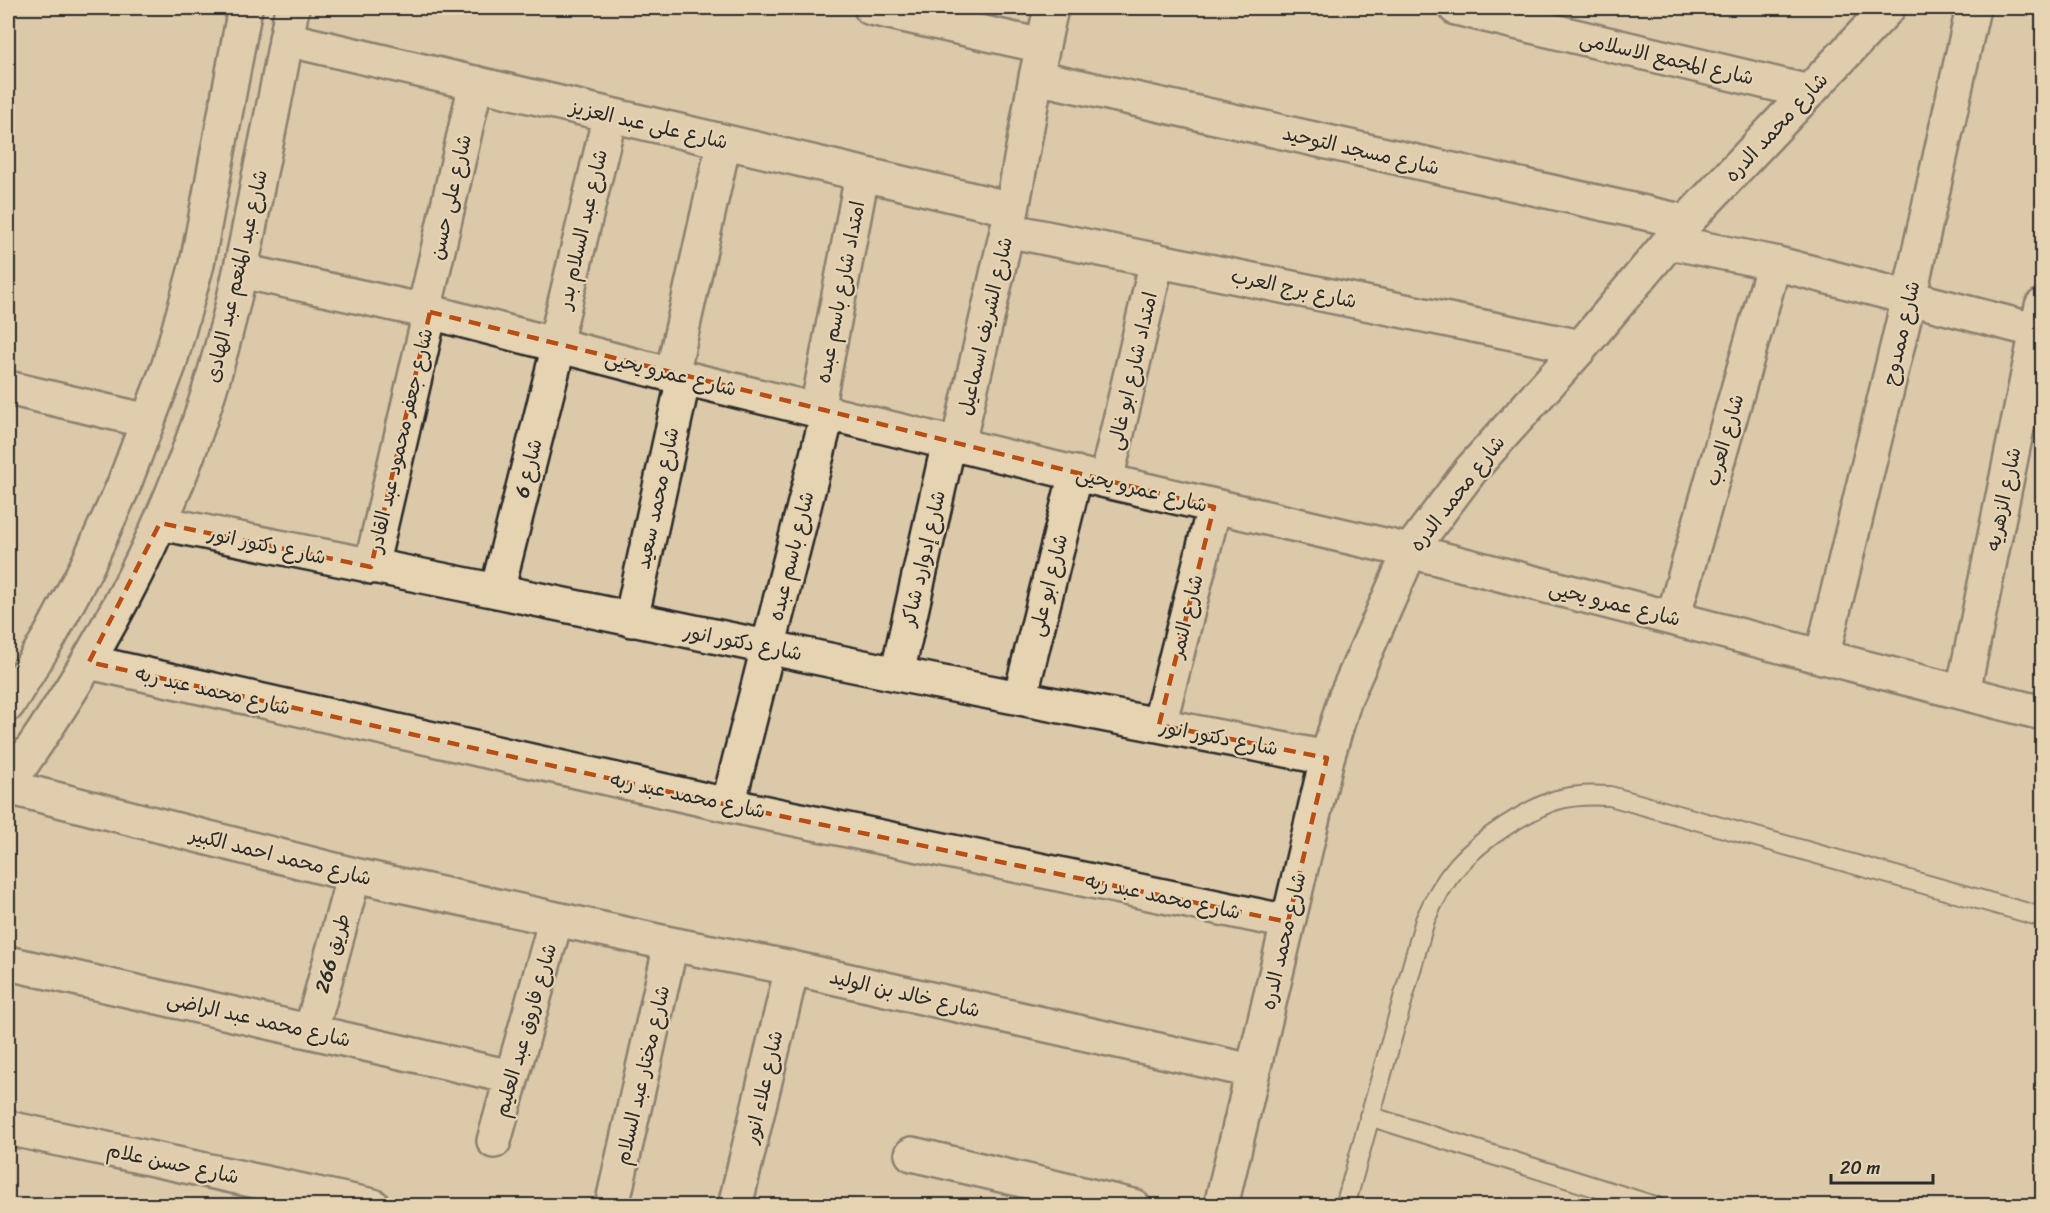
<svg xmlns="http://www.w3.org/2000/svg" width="2050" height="1213" font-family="Sriracha,'Playpen Sans Arabic',sans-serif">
<rect width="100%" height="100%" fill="#dbc9a9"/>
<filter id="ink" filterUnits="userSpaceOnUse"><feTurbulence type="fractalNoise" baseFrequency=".0167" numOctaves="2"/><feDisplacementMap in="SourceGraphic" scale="12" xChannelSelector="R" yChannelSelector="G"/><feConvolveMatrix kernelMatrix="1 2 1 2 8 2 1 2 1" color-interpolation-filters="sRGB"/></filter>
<g filter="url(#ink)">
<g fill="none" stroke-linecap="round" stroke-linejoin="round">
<g stroke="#2b2b2b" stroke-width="22">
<path id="service" d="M1369,1116L1655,1206
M1345,1206L1425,920C1444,876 1466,851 1507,825C1546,801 1563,793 1610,796L2042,917"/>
</g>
<g stroke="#2b2b2b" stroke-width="38">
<path id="minor" d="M871,8L1043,46
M1456,8L1809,92
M286,39L1012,209
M1036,77L1686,222
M1007,230L1581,347
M1670,242L1774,263L2042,332
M241,271L430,312L672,375L1106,481L1410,551L2042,713
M424,311L476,83
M555,344L610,115
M672,375L724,142
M8,388L148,421
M817,410L862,175
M958,444L1012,209L1036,77L1051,8
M1106,481L1157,260
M160,523L497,591L897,674L1327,758
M371,567L430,312
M497,591L559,345
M1673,618L1774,263
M631,620L684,377
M1822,657L1909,298L1973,8
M89,662L728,805L1288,922
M897,674L949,442
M1963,692L2042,306
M1020,698L1076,473
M1159,725L1214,507
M8,787L354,875L671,944L792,968L1252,1071
M728,805L828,412
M8,963L511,1077
M311,1031L354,875
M8,1128L373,1206
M494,1141L556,919
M912,1154L1133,1206
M612,1206L671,944
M735,1206L792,968
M1221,1206L1327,758L1345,698L1410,551L1470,471L1581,347L1686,222L1888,8"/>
</g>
<g stroke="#2b2b2b" stroke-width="38">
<path id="tertiary" d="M8,704L50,636L87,566L123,487L169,365L197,264L245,8
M8,784C93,664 163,539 207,398C230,325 245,252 259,177C271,121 282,64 292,8"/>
</g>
<use href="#service" stroke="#e6d3b1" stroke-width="18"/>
<use href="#minor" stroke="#e6d3b1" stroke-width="33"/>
<use href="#tertiary" stroke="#e6d3b1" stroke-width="33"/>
</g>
</g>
<path d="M0 0H2050V1213H0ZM430,312L1214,507L1159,725L1327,758L1288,922L728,805L89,662L160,523L371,567Z" fill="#dbc9a9" fill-opacity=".55" fill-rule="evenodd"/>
<path fill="none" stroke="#b94e14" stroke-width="4.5" stroke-dasharray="12 8" stroke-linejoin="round" d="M430,312L1214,507L1159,725L1327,758L1288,922L728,805L89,662L160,523L371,567Z"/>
<g text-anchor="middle" stroke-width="4.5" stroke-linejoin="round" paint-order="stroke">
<g font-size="20" fill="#2b2b2b" stroke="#e6d3b1">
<text transform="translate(1667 58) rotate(13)" y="7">شارع المجمع الاسلامى</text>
<text transform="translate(649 124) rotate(13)" y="7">شارع على عبد العزيز</text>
<text transform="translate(1776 127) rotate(-47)" y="7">شارع محمد الدره</text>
<text transform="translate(1361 150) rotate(13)" y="7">شارع مسجد التوحيد</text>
<text transform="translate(450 197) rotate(-77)" y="7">شارع على حسن</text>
<text transform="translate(582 229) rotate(-77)" y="7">شارع عبد السلام بدر</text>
<text transform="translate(236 276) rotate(-77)" y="7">شارع عبد المنعم عبد الهادى</text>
<text transform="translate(1294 288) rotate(12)" y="7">شارع برج العرب</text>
<text transform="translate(840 292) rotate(-79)" y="7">امتداد شارع باسم عبده</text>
<text transform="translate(985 326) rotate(-77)" y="7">شارع الشريف اسماعيل</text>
<text transform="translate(1901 333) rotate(-77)" y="7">شارع ممدوح</text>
<text transform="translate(1132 371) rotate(-77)" y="7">امتداد شارع ابو غالى</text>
<text transform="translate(671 373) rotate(14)" y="7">شارع عمرو يحيى</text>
<text transform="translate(400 440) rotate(-77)" y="7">شارع جعفر محمود عبد القادر</text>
<text transform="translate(1724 440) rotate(-74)" y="7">شارع العرب</text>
<text transform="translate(528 468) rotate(-76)" y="7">شارع 6</text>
<text transform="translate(1142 489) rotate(14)" y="7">شارع عمرو يحيى</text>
<text transform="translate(1457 493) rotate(-52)" y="7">شارع محمد الدره</text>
<text transform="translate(657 498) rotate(-78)" y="7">شارع محمد سعيد</text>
<text transform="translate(2003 499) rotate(-78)" y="7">شارع الزهريه</text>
<text transform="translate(267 545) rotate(12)" y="7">شارع دكتور انور</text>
<text transform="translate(791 556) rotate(-76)" y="7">شارع باسم عبده</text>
<text transform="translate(923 558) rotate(-77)" y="7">شارع إدوارد شاكر</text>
<text transform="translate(1048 585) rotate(-76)" y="7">شارع ابو على</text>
<text transform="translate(1615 603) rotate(14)" y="7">شارع عمرو يحيى</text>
<text transform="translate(1186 616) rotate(-76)" y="7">شارع النمر</text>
<text transform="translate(743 642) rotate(11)" y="7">شارع دكتور انور</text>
<text transform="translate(213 690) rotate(13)" y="7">شارع محمد عبد ربه</text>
<text transform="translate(1219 737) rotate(11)" y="7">شارع دكتور انور</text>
<text transform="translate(688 795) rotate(12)" y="7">شارع محمد عبد ربه</text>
<text transform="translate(281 856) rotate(14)" y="7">شارع محمد احمد الكبير</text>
<text transform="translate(1163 896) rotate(12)" y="7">شارع محمد عبد ربه</text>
<text transform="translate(1283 941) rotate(-77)" y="7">شارع محمد الدره</text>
<text transform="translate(332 953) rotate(-74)" y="7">طريق 266</text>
<text transform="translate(905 993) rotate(13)" y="7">شارع خالد بن الوليد</text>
<text transform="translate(259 1019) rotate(13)" y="7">شارع محمد عبد الراضى</text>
<text transform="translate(525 1030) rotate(-74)" y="7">شارع فاروق عبد العليم</text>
<text transform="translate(642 1075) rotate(-77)" y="7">شارع مختار عبد السلام</text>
<text transform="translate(763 1087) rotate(-77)" y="7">شارع علاء انور</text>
<text transform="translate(173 1163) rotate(12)" y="7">شارع حسن علام</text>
</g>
</g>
<rect width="2050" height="1213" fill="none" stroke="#e6d3b1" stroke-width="30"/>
<rect x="15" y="15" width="2020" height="1183" fill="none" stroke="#2b2b2b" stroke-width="2" filter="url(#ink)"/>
<path d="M1831 1174v9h102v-9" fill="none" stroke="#2b2b2b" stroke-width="3"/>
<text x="1840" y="1174" font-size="18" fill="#2b2b2b" stroke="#e6d3b1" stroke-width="4.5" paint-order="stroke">20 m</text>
</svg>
